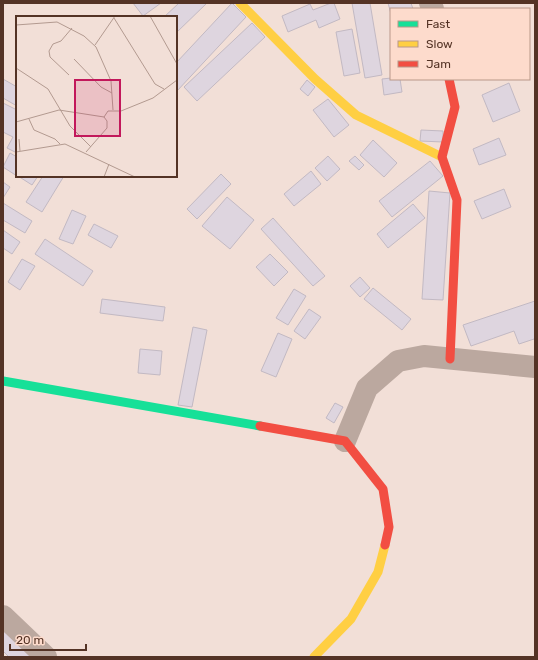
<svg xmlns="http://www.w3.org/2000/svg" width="538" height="660" font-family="Rubik,sans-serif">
<rect width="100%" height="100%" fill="#f2dfd7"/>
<path fill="#ded5df" stroke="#c2b9c3" d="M133,3H161L143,16Z
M179,3H207L176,33V17H164Z
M232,3L246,17L177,91L176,63Z
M331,3H334L340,19L319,28L316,20L288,32L282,16L310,4L313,10Z
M352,3H370L382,75L365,78Z
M388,3H411L413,9H391V14Z
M252,23L265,37L197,101L184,87Z
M352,29L360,73L344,76L336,32Z
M391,78L400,79L402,92L384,95L382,79Z
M3,79L17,87V106L3,98Z
M307,80L315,87L308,96L300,89Z
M509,83L520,111L493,122L482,95Z
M328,99L349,125L334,137L313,110Z
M3,103L17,110V153L7,148L13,137L3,132Z
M421,130L443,131V142L420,141Z
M499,138L506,155L479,165L473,149Z
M373,140L397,163L384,177L360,155Z
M10,153L17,157V176L3,167Z
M328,156L340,169L327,181L315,168Z
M355,156L364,165L359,170L349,161Z
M430,161L443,176L392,217L379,201Z
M311,171L321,184L294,206L284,194Z
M221,174L231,184L197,219L187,209Z
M18,176H38L32,185Z
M43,176H64L42,212L26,202Z
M3,182L10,187L3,198Z
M504,189L511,207L482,219L474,201Z
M429,191L450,193L443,300L422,299Z
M227,197L254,220L230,249L202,226Z
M3,203L32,221L25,233L3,220Z
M413,204L425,218L388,248L377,234Z
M72,210L86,216L73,244L59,239Z
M273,218L325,276L313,286L261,229Z
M94,224L118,236L111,248L88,235Z
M3,230L20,242L12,254L3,248Z
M45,239L93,271L83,286L35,254Z
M270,254L288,272L274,286L256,267Z
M22,259L35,266L20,290L8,282Z
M360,277L370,288L360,297L350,286Z
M373,288L411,319L402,330L364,299Z
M294,289L306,296L288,325L276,318Z
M102,299L165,307L163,321L100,313Z
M535,301V341L534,339L519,344L514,331L471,346L463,325Z
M309,309L321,317L305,339L294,331Z
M193,327L207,330L192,407L178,405Z
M278,333L292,339L276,377L261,371Z
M140,349L162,351L160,375L138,373Z
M335,403L343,407L334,423L326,418Z
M3,629L34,657H9L3,651Z"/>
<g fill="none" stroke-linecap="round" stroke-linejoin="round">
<path stroke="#bba89f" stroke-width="22" d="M430,3L433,9
M345,441L367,388L398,361L424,356L535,367
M3,616L46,657"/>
<path stroke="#16e098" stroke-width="9" d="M3,381L260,426"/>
<path stroke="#ffcf43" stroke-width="9" d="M240,3L315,79L356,115L442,157
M314,657L351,619L378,572L385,545"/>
<path stroke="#f24e42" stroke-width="9" d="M449,79L455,107L442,157L457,200L450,359
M260,426L345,441L383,489L389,527L385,545"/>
</g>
<g transform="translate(16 16)">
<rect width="161" height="161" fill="#f2dfd7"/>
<path fill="none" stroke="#b39a90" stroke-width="1" d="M134,0L161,48M98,2L139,68L148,73M0,9L41,6L68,20L80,31L95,65L97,94M79,29L99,0M58,43L85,71L96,77M0,52L32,73L54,110L75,131M53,59L34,41L33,35L37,28L45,25L56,12M88,101L92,95H105L137,82L161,64M13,103L18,114L39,123L44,128M0,106L43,94L88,101L91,105V112L70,136M3,123L4,135M0,136L49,128L119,161M88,161L93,148"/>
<path fill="#c2185b" fill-opacity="0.15" stroke="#c2185b" stroke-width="2" d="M59,64H104V120H59Z"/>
<rect width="161" height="161" fill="none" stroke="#543325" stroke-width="2"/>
</g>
<rect width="538" height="660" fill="none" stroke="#543325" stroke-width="8"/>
<rect x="390" y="8" width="140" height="72" fill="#fddbcc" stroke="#b99889"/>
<rect x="398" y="21" width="20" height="6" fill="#16e098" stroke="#b99889"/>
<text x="426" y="28" font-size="12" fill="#543325">Fast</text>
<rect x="398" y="41" width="20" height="6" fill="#ffcf43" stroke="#b99889"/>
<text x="426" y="48" font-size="12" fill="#543325">Slow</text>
<rect x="398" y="61" width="20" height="6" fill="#f24e42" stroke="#b99889"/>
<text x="426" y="68" font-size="12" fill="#543325">Jam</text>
<path d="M10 644v6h76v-6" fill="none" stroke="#543325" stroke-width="2"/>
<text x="16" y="644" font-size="12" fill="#543325" stroke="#fddbcc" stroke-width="3" paint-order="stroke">20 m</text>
</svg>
